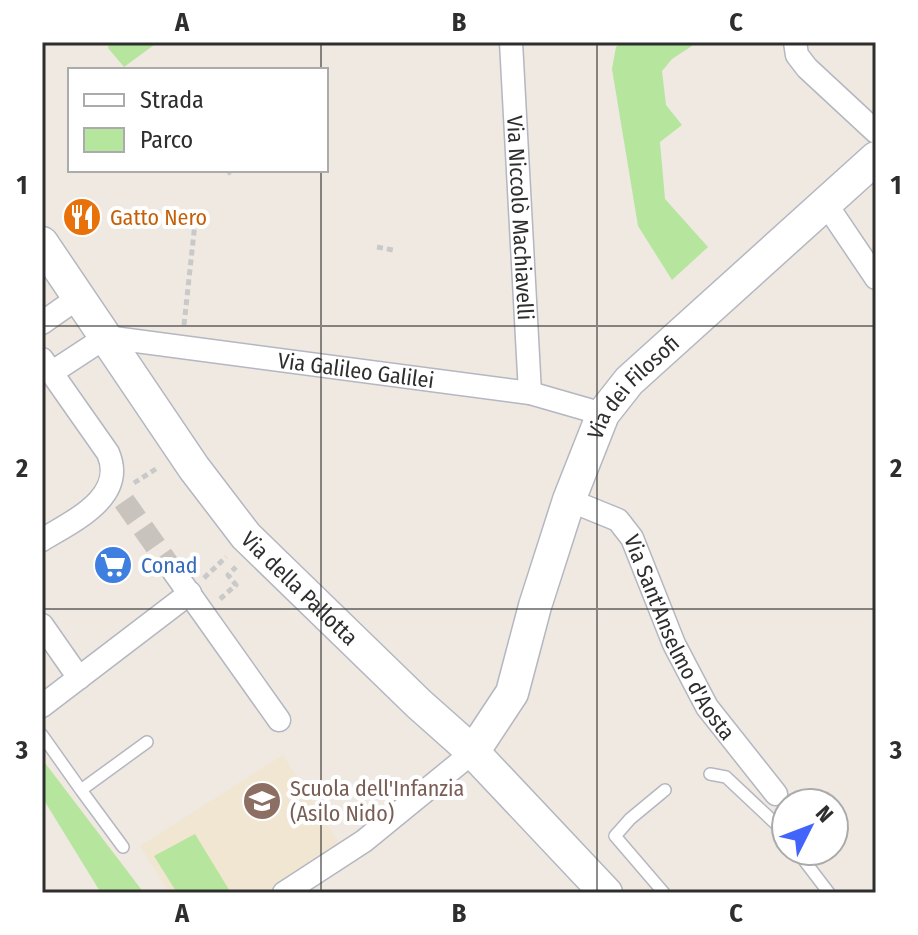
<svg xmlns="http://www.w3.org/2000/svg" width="918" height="935" font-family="'Fira Sans Condensed',sans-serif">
<rect width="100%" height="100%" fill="#efe9e1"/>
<path fill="#f0e6d1" d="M283,755L342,848L269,893H169L140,846Z"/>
<path fill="#b6e59e" d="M109,42H158L124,67L108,48Z
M622,42H698L672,59L662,71L666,105L682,125L660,142L665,199L708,247L672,280L638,226L612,69L616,47Z
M42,759L144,893H101L42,797Z
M195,834L231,893H177L154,856Z"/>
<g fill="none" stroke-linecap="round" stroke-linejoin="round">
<path stroke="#c8c4bd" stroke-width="22" stroke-dasharray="22 11" stroke-linecap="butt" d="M124,501L174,572"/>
<g stroke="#b4b7c1" stroke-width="14">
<path id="lane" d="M42,735L81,790L147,742
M710,774L726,777L776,824L786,837
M81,790L123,847
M797,851L829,893
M664,893L615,836L630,819L665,790"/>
</g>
<g stroke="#b4b7c1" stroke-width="25">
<g id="street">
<path id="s1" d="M511,42L530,393"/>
<path d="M795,42L797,55L807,68L876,132"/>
<path d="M826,204L876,278"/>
<path d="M42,323L79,297"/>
<path d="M42,359L108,453C127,497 73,521 42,540"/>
<path id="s2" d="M51,373L106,337L530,393L603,414"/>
<path id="s3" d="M569,500L618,520L632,538L674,644L707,707L776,794"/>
<path d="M174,572L279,720"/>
<path d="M42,625L79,678"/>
<path d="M42,706L190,593"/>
<path d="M284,893L364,841L473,752"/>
</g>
</g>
<g stroke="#b4b7c1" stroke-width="35">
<g id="secondary">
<path id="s4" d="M42,243L194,468L246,536L419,704L473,752L606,893"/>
<path id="s5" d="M473,752L512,693L535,606L569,500L603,414L629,381L876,158"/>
</g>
</g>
<path stroke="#c9c9c9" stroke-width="5" stroke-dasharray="6 4" stroke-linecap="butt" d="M227,170L231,174
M377,247L393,250
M184,325L195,223
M134,483L159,467
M204,578L226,557
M220,599L236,585L228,575L236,567"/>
<use href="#lane" stroke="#fff" stroke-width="11"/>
<use href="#street" stroke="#fff" stroke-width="22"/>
<use href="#secondary" stroke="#fff" stroke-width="32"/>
</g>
<path fill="none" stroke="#2e2e2e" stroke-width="2" stroke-opacity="0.55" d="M321,42V70M597,42V893M321,170V893M42,326H876M42,609H876"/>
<defs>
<g id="restaurant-disc" transform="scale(2)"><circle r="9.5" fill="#e8710a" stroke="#fff"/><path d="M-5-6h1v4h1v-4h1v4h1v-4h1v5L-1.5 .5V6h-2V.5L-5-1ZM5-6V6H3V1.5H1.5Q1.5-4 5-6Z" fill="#fff"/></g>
<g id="supermarket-disc" transform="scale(2)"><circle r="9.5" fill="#3f7fe0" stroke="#fff"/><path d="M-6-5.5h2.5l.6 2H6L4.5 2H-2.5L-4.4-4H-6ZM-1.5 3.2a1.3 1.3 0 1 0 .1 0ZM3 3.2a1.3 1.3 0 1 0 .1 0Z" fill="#fff"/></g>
<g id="school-disc" transform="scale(2)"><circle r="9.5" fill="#8d6e63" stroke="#fff"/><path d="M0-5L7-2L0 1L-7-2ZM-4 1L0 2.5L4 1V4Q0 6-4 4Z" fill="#fff"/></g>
</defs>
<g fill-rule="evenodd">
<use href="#restaurant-disc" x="82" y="217"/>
<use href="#supermarket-disc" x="113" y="565"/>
<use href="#school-disc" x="262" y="801"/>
</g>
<g text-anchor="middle" stroke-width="8" stroke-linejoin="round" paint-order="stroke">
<g font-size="22" fill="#c56008" stroke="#fff" text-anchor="start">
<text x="110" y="225">Gatto Nero</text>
</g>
<g font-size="22" fill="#2e2e2e" stroke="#fff">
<text dy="8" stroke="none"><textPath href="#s1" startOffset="176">Via Niccolò Machiavelli</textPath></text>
<text dy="8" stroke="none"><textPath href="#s2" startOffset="318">Via Galileo Galilei</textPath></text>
<text dy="8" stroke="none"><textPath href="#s5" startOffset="404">Via dei Filosofi</textPath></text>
<text dy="8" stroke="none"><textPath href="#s4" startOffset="432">Via della Pallotta</textPath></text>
<text dy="8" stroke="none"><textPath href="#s3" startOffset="186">Via Sant'Anselmo d'Aosta</textPath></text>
</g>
<g font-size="22" fill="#366cbe" stroke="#fff" text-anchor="start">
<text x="141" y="573">Conad</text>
</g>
<g font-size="22" fill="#785e54" stroke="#fff" text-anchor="start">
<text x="290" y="796">Scuola dell'Infanzia<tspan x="290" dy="25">(Asilo Nido)</tspan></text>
</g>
</g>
<rect width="918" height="935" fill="none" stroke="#ffffff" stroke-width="88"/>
<rect x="68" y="68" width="260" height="104" fill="#ffffff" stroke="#ababab" stroke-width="2"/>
<rect x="84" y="94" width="40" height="12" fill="#ffffff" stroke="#ababab" stroke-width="2"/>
<text x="140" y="108" font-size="24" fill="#2e2e2e">Strada</text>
<rect x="84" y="128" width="40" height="24" fill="#b6e59e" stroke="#ababab" stroke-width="2"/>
<text x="140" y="148" font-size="24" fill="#2e2e2e">Parco</text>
<g transform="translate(810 827) rotate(48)"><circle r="38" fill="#ffffff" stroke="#ababab" stroke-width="2"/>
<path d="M0-6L14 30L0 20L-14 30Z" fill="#4264fb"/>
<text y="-12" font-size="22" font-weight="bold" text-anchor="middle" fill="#2e2e2e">N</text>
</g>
<rect x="44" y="44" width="830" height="847" fill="none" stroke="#2e2e2e" stroke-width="3"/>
<g font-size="26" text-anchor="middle" font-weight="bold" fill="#2e2e2e">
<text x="182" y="31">A</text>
<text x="459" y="31">B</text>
<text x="736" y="31">C</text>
<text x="22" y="194">1</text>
<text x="896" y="194">1</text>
<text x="22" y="477">2</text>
<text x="896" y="477">2</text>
<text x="22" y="759">3</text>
<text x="896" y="759">3</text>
<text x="182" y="922">A</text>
<text x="459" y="922">B</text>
<text x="736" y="922">C</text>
</g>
</svg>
